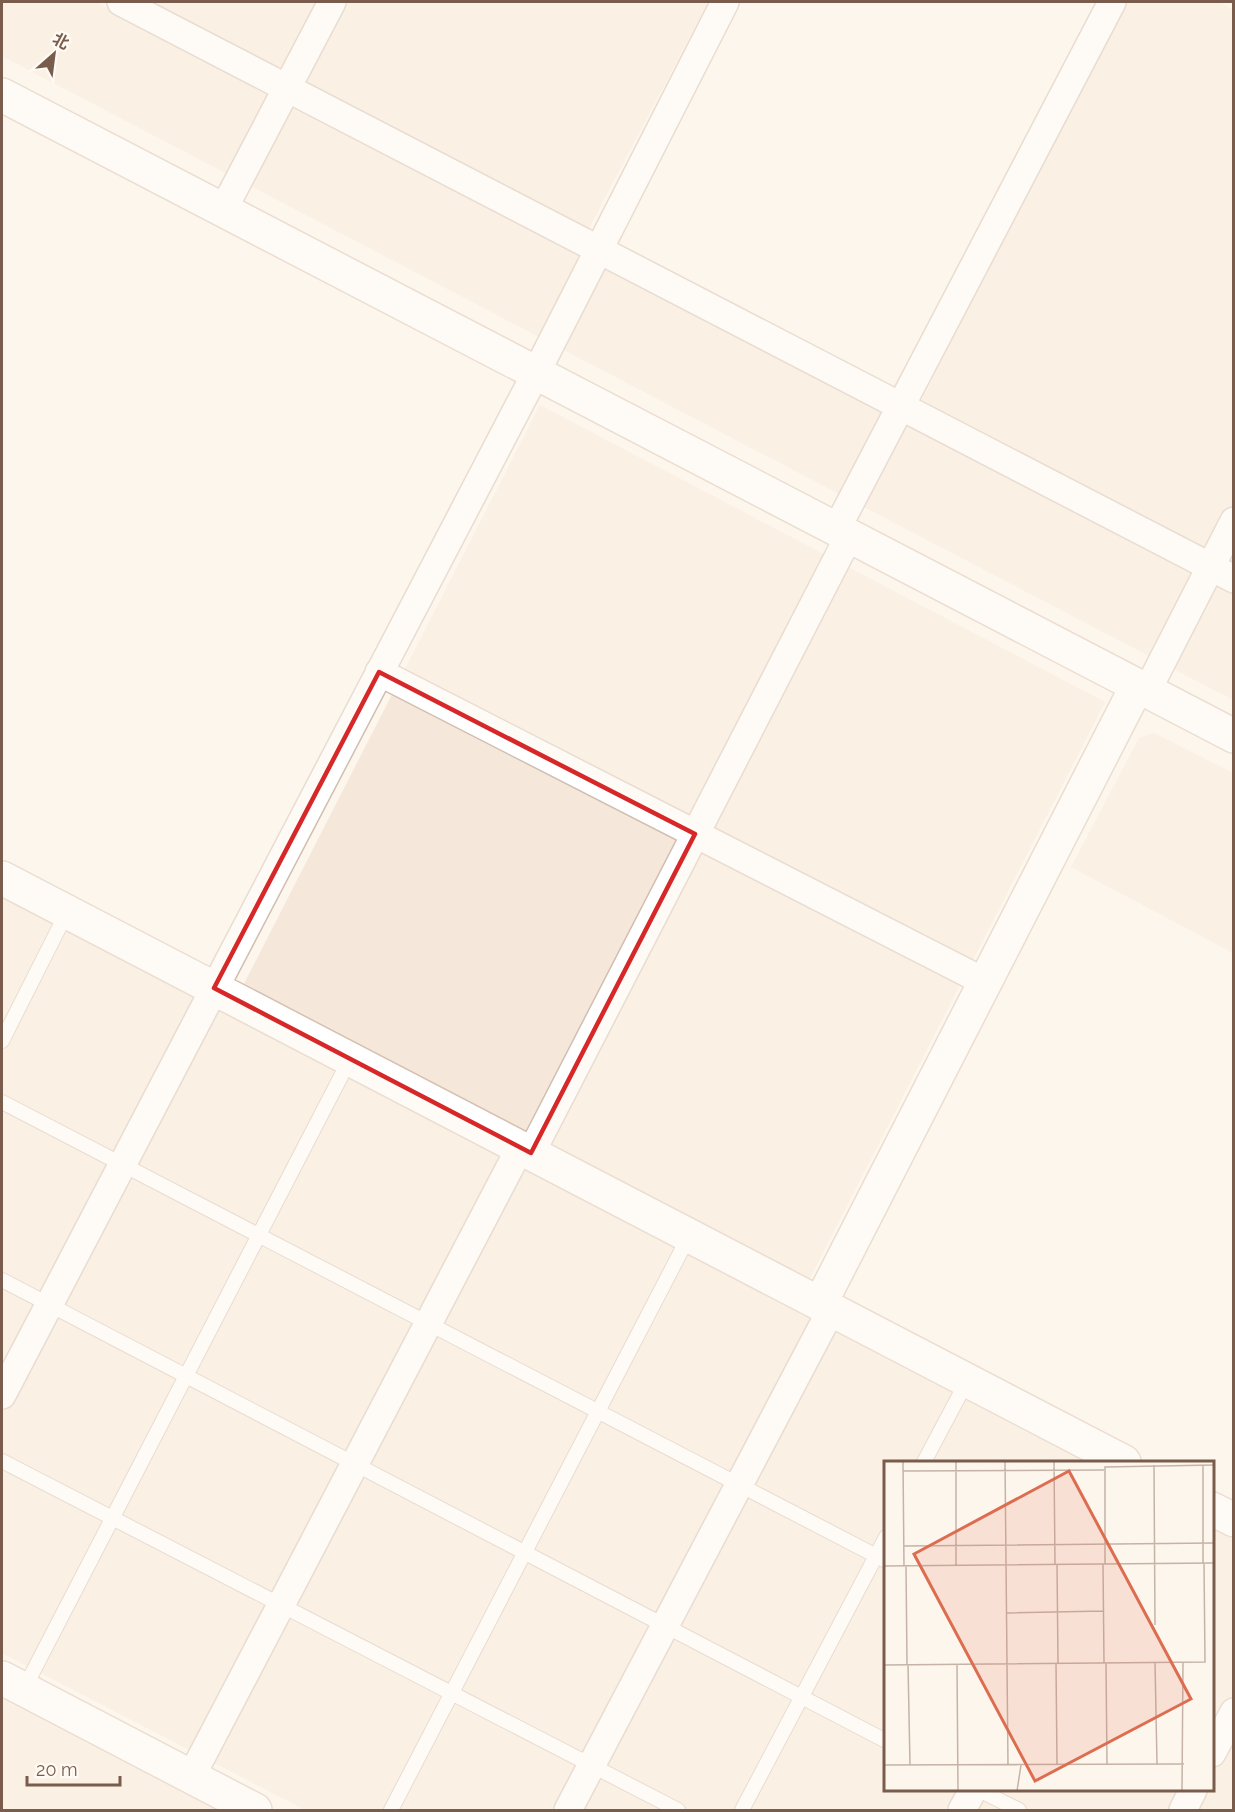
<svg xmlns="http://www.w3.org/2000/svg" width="1235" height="1812" font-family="Raleway,'Noto Sans SC',sans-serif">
<rect width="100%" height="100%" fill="#fdf6ec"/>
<path fill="#f5e8da" d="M2,2H96L908,427L1124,2H1219L1233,9V700L2,56Z
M146,2H708L587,232Z
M540,405L1105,702L794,1309L1087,1462H886V1790H1212L1213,1529L1233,1540V1810H305L2,1653V897L229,1013Z
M1154,733L1233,773V953L1071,867L1139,738Z
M2,1699L216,1810H2Z"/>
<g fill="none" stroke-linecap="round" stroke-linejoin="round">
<g stroke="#d1beb0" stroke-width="16">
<path id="lane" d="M2,1041L67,912
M2,1102L886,1561
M2,1280L886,1741
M2,1461L678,1810
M924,1462L967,1381
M24,1689L350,1059
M979,1790L1019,1810
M391,1810L689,1236
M742,1810L886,1537"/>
</g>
<g stroke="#d1beb0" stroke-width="30">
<path id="street" d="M121,2L1234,579
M223,210L332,2
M836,530L1112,2
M379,672L985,982
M1147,691L1234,521
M531,1153L849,536
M2,1395L536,373L725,2
M1212,1753L1234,1712
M191,1777L520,1148
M568,1810L831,1310
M962,1810L973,1790
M1183,1810L1193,1790"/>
</g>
<g stroke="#d6c0b0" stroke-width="36">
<path id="secondary" d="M2,95L1234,736
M2,878L1124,1462
M820,1304L1137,686
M1212,1509L1234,1520
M2,1678L255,1810"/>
</g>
<use href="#lane" stroke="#fff" stroke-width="14"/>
<use href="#street" stroke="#fff" stroke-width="27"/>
<use href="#secondary" stroke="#fff" stroke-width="33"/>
</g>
<path d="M0 0H1235V1812H0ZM379,672L695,834L531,1153L214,988Z" fill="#fdf6ec" fill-opacity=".55" fill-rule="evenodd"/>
<path fill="none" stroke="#d62828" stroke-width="4.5" stroke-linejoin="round" d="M379,672L695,834L531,1153L214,988Z"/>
<g transform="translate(884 1461)">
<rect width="330" height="330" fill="#fdf6ec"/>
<path fill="none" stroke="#c5b3a7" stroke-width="1.5" d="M19,0L20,105M72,0V104M121,0L124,304M170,0L171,103M270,4L271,164M319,4V102M19,10L220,9M20,85L330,82M173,103L174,202M219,103L220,202M221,103V6L330,4M0,105L330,102M22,105L23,203M123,152L220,150M271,201L273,303M172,202L173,303M222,202L223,303M24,203L26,304M73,203L74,330M0,204L321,201L320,102M0,304L300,303M133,330L137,304M298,330L299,201"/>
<path fill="#dc6d51" fill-opacity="0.15" stroke="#dc6d51" stroke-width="3" d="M185,10L307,238L151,320L30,93Z"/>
<rect width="330" height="330" fill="none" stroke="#7a5c4d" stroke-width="3"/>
</g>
<rect width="1235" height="1812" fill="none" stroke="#7a5c4d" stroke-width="6"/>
<g transform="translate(54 54) rotate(28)" stroke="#fffaf3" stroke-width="4.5" paint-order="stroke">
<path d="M0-4.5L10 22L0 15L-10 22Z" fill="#7a5c4d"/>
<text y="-9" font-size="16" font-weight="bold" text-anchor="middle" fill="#7a5c4d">北</text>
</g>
<path d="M27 1776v9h93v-9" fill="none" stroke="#7a5c4d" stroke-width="3"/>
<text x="36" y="1776" font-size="18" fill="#7a5c4d" stroke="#fffaf3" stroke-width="4.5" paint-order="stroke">20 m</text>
</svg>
